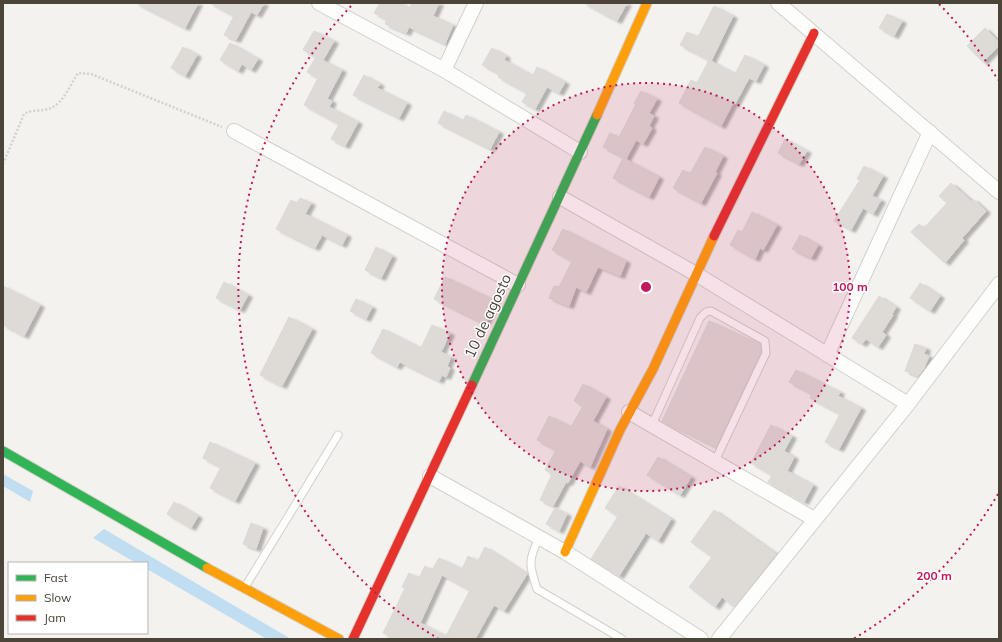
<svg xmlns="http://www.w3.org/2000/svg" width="1002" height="642" font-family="Mulish,sans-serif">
<defs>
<filter id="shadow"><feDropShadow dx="4.5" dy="2.5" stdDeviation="1" flood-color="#0004"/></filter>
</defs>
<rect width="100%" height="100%" fill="#f4f2ee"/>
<path fill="#c0ddf1" d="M3,474L33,491L30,502L3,486Z
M104,529L291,639H267L147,569V563H136L93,538Z"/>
<path fill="#dedbd6" stroke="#dcd9d4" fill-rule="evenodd" filter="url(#shadow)" d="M136,3H198L185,28Z
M210,3H264L257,15L251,12L236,40L224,35L234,16Z
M380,3H400L410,8L412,3H439L433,16L453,25L445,44L409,27L406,33L385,24L387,20L374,13Z
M584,3H627L617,21Z
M714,6L733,16L711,61L680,45L687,32L698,37Z
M887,14L902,21L894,36L879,28Z
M985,28L999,42V46L983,62L967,46Z
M314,31L334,41L323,60L303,50Z
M230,43L258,59L251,70L242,64L238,71L220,60Z
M183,47L197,55L185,76L171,68Z
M492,48L506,56L504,60L533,76L537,67L565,82L559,93L547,87L535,109L522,102L527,93L498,77L500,74L482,65Z
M745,55L764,65L756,81L749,78L735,104L733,103L721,126L679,103L691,80L697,83L709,60L735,74Z
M316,57L342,70L327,99L332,101L329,107L358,122L345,146L331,139L339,124L304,105L318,78L307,72Z
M364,75L380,84L377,88L407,103L399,118L353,95Z
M641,91L657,99L649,113L654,116L649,126L652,128L643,144L636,140L626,159L603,147L610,133L619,137L636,104L634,103Z
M444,111L463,121L466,115L499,132L490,149L438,123Z
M785,139L807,151L799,164L778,153Z
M705,147L723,156L715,172L717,173L701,203L673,188L683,170L690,174Z
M623,158L659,177L649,197L613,178Z
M864,166L883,176L872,196L881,200L873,214L863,208L851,230L834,221L860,180L857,179Z
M951,183L971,201L973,199L986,211L962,238L964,240L945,263L911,232L919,224L924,228L947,203L939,196Z
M300,198L311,203L305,214L347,235L342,245L322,235L315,248L276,229L291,200L297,203Z
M752,212L777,225L763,250L760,248L755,259L730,245L738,230L742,232Z
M563,229L626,261L620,276L598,267L586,292L576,287L569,306L549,298L554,286L559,287L572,261L552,250Z
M800,235L818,245L811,258L792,249Z
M376,247L392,256L381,278L365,270Z
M445,277L496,301L485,324L434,299Z
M224,282L248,295L240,310L216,298Z
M920,283L940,296L930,311L910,298Z
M3,286L40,305L24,336L3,325Z
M879,296L896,307L892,314L893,315L882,332L886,335L878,347L866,339L862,344L852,338Z
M356,299L372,307L366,319L350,311Z
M289,317L312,329L282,386L260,375Z
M709,321L760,344L761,352L716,447L662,421Z
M432,325L450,333L441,352L451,357L447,366L450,368L446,377L442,375L439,381L400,362L397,367L371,353L383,329L421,348Z
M915,344L926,348L924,354L929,356L924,368L918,376L905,371Z
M796,370L840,392L838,396L861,408L839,449L825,442L840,414L810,398L812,394L789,382Z
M583,384L606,397L593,421L607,429L590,467L580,461L568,483L566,482L553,506L540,500L552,474L545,470L556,450L537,440L549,416L571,427L583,406L574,401Z
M771,425L792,436L784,451L794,457L787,471L813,485L804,502L768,482L772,475L751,463Z
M210,442L255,463L235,501L210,488L221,467L203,458Z
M658,457L691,477L680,495L647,475Z
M619,486L671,519L658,541L646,533L619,576L591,559L618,516L605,508Z
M174,502L198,516L191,528L167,514Z
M555,508L567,514L559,531L546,524Z
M714,510L776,554L734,607L722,597L715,607L689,587L712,557L691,542Z
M251,523L263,528L256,549L243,544Z
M485,547L527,574L504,611L494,605L475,639H395L383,633L397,605L405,588L402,587L409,573L419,578L425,566L432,570L439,558L462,569L468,556L478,561ZM442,575L470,590L446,636L420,623Z"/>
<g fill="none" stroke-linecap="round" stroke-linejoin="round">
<g stroke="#d2d0cb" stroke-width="9">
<path id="lane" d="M652,425L700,318L706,312L711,311L765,341L766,353L715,461
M539,538C528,560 529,565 537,589L622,639
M245,587L338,435"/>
</g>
<g stroke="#d2d0cb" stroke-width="16">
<path id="street" d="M319,3L444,70L580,152
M778,3L999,192
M444,70L476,3
M234,131L518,285
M560,197L696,274L908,404
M827,355L930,132
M629,412L814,519
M430,476L565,552L701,639
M719,639L908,404L999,284"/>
</g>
<g stroke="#d3cfc5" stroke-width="11">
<path id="fast" d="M472,385L597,115
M3,451L207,568"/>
</g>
<g stroke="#d3cfc5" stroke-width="11">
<path id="slow" d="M597,115L647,3
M565,552L620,430L653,369L714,236
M207,568L339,639"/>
</g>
<g stroke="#d3cfc5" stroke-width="11">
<path id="jam" d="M714,236L814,33
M353,639L472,385"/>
</g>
<path stroke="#d3d2cc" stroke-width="2.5" stroke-dasharray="2 2" stroke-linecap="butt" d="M3,164L24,114C32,109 42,112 51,108C64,102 70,85 78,73L91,74L222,127"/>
<use href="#lane" stroke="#fdfdfc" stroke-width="7"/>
<use href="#street" stroke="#fdfdfc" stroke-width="14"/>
<use href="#fast" stroke="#30b455" stroke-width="9"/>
<use href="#slow" stroke="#ff9f0a" stroke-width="9"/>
<use href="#jam" stroke="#e5322d" stroke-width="9"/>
</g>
<circle cx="646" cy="287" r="204" fill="#c2185b" fill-opacity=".12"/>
<g fill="none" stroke="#c2185b" stroke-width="2" stroke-dasharray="2 4">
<circle cx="646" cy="287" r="204"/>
<path d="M998 494A408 408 0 0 1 853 639M439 639A408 408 0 0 1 353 4M939 4A408 408 0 0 1 998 80"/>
</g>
<g text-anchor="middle" stroke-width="3" stroke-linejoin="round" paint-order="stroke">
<g font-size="15" fill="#4b4439" stroke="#fff">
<text transform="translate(488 316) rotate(-65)" y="5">10 de agosto</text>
</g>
</g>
<circle cx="646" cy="287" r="6" fill="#c2185b" stroke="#fff" stroke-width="2"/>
<g font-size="12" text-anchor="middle" font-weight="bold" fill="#c2185b" stroke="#fff" stroke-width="3" stroke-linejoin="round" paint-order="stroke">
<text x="850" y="291">100 m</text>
<text x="934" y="580">200 m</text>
</g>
<rect width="1002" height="642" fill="none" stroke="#4b4439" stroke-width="8"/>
<rect x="8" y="562" width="140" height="72" fill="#ffffff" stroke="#b7b4b0"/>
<rect x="16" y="575" width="20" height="6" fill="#30b455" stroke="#b7b4b0"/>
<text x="44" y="582" font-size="12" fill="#4b4439">Fast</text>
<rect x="16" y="595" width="20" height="6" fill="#ff9f0a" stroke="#b7b4b0"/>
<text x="44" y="602" font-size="12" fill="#4b4439">Slow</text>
<rect x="16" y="615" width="20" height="6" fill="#e5322d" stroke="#b7b4b0"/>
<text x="44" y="622" font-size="12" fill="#4b4439">Jam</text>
</svg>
